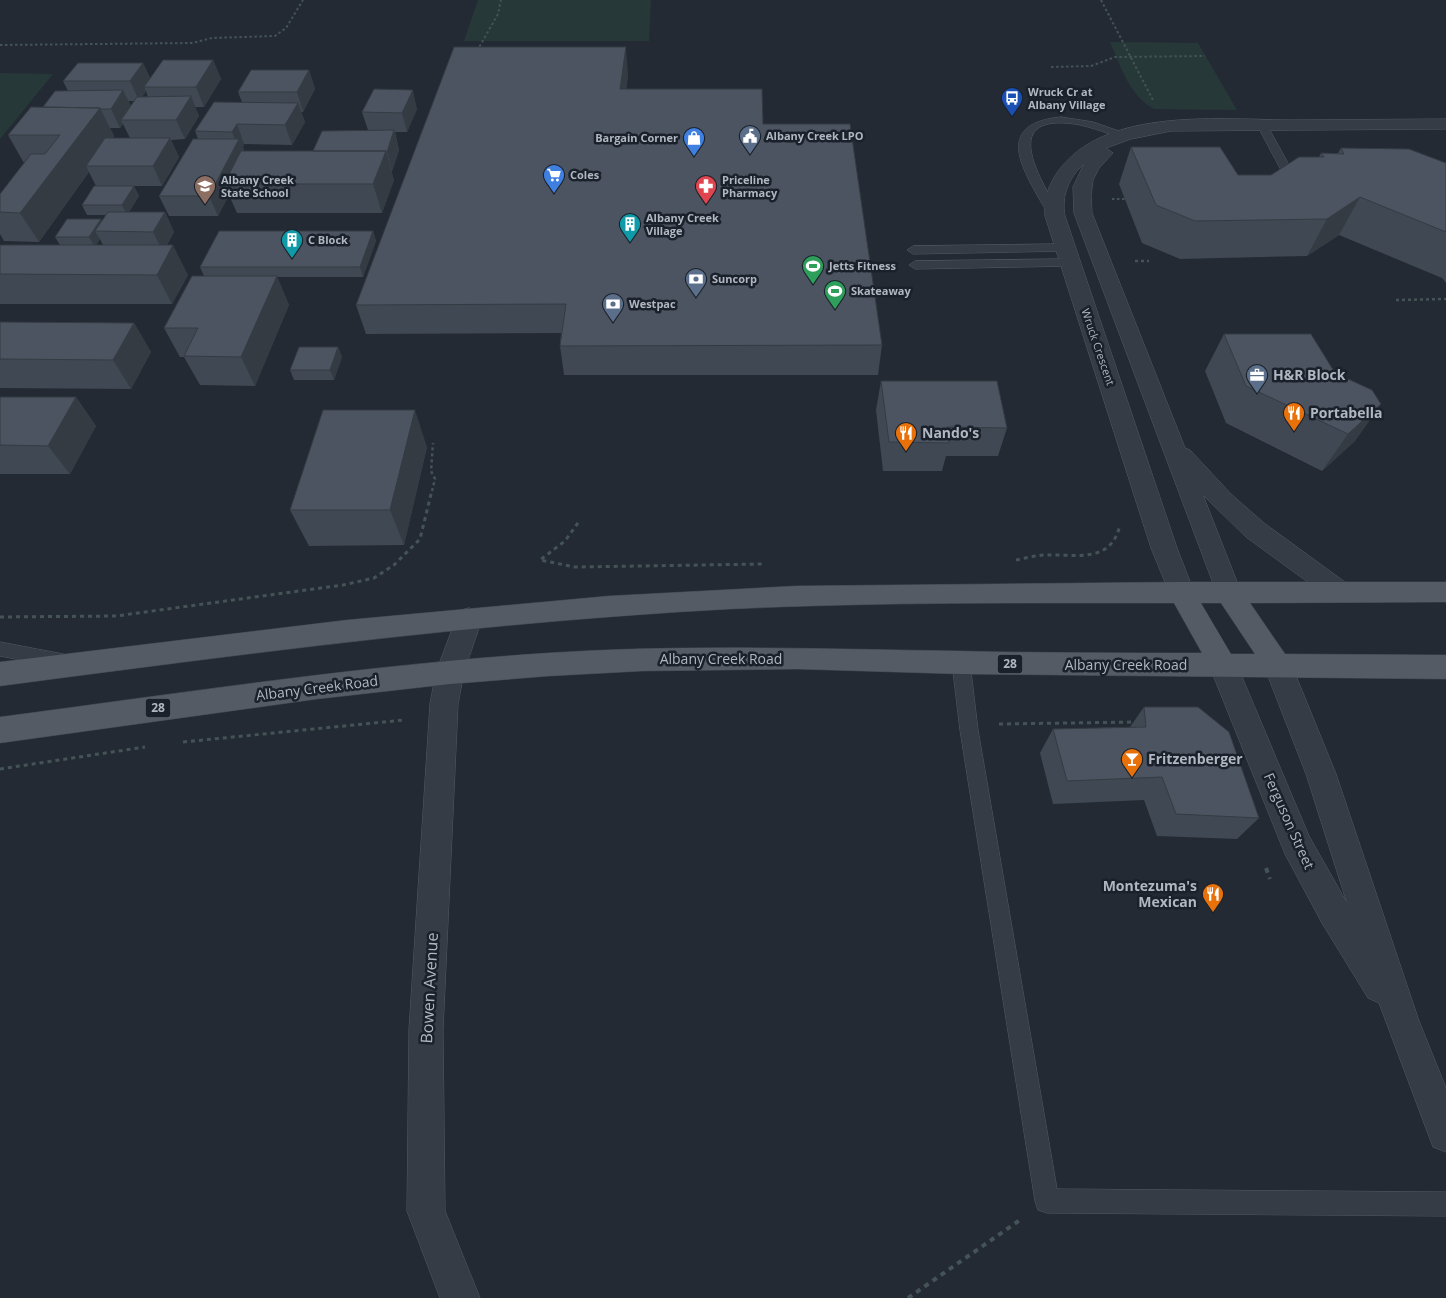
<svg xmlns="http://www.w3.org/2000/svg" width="1446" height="1298" font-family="'Open Sans',sans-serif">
<rect width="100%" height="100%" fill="#232a34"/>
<path fill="#273838" d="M478,0H651L649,41H464Z
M1110,42L1198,43L1237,110L1154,109C1129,95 1121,67 1110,42Z
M0,73L53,74L0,139Z"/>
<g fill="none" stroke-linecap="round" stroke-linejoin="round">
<g stroke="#535a63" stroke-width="1">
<path id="service" d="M1061,117L1093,122L1133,136L1127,139C1110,135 1093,127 1075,124C996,113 1043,183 1061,216L1055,220L1049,216C1028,177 987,124 1061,117Z
M1262,122L1267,125L1289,165L1310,166V170H1281L1257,125Z
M1065,244L1071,248L1069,251L913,254L907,250L913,246Z
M1070,259L1076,263L1074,266L915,269L909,265L915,261Z
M0,642L63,654L69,656L72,661L69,666L63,668L0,656Z
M961,656L967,658L970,663L978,730L1057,1189L1446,1192V1216L1047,1213L1038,1210L1035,1201L960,730L952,663L955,658Z"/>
</g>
<g stroke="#535a63" stroke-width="1">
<path id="minor" d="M1446,119V129L1171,131L1131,139L1106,148L1113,153L1099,168L1093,180L1091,195L1092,213L1185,448L1190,450L1231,494L1264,523L1349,585L1353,592L1349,599L1340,602L1331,599L1246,537L1203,495L1241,592L1237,599L1228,602L1219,599L1074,213L1073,187L1084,164C1069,177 1061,196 1065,216L1177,548L1194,592L1190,599L1181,602L1172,599L1151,548L1045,216C1043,199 1049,184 1059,170C1107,106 1223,120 1295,120C1345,120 1396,119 1446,119Z
M469,608L479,611L482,619L464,672L458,704L443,1030L445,1211L480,1298H440L407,1211L409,1030L430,704L436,672L456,619L459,611Z
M1223,653L1233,657L1237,665L1309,836L1347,903L1306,774L1264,666L1268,658L1278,654L1288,658L1292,666L1336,774L1419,1021L1446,1088V1152L1433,1147L1379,1003L1368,998L1322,923L1285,854L1209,665L1213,657Z"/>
</g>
<g stroke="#3f454f" stroke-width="1">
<path id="primary" d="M1181,582H1446V602L1250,603L1285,654L1446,655V679L961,674L797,669L642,671L549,676L450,684L317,699L0,743V717C182,693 364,665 548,653C685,644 822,649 960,651C1040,653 1121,653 1202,653L1174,603C1026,603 877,602 730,609C485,622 243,654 0,686V662L347,620L609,596L796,586ZM1201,603H1221L1255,654H1231Z"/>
</g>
<path stroke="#445355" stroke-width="2" stroke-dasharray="2.5 2.5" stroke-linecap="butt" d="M1101,0L1154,102
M0,45L192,43L212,38L275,36L286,28L303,0
M477,51L498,14L501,0
M1051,67L1091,66L1115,57L1205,56
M1112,199H1125"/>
<path stroke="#445355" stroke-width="2.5" stroke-dasharray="3 3" stroke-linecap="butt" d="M1135,261H1149
M1396,300L1446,299
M432,491L435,479L431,471L433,443"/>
<path stroke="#445355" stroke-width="3" stroke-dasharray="4 4" stroke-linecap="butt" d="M578,523L565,541L540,560L575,567L765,564
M1016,560C1026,558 1036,555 1047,555C1076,554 1111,564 1120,525
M0,617L116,616L343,585L374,578L394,565L420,539L432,490
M999,724L1137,722
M183,742L404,720
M0,769L145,747"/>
<path stroke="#445355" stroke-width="4" stroke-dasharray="5 5" stroke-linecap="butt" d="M1266,868L1270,879
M908,1298L1020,1220"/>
<use href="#service" fill="#363c45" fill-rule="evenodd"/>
<use href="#minor" fill="#363c45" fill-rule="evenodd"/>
<use href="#primary" fill="#545b65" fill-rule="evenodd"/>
</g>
<path fill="#404853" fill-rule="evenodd" d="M213,60L221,79L204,107H195L199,116L185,139L171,140L179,157L162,186H134L139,196L129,212H165L174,232L167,245L188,275L172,304H0V245H60L55,237L102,221L106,215H87L82,205L96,186L89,172L39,242L4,241L0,234V194L24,163L8,135L43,107L68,91L63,81L143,63L150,78ZM146,91L148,97H142ZM128,101H134L131,106ZM123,124L130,138H113L114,136L110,128H120ZM100,239L103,245H96Z
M309,70L315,89L303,112H301L305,122L292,145L244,144L243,147L244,151H313L368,130L362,112L417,109L407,132H395L399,150L392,171H391L394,180L382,213H237L229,195L218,216H169L159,196L198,139L195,131L242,102L238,92Z
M628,75L626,89L763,124L882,345L878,375H564L560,346L561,333L366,334L356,305Z
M1131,147L1238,175H1271L1319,157L1321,153H1338L1341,148L1446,163V283L1442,278L1339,235L1307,256L1180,259L1142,243L1119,184Z
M373,231L376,241L363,277H277L289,305L255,386L200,385L184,357H180L164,328L204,276L200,267Z
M0,322L134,323L151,352L131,389L0,388Z
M1224,334L1335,373L1381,404L1355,441L1322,471L1226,423L1205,371Z
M338,347L342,357L334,380H294L290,370Z
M881,381L1007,428L998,456H946L942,471H883L876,410Z
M0,397H76L96,426L70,474H0Z
M427,447L404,545L309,546L290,510Z
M1144,707L1259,818L1237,839L1157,836L1144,800L1053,804L1040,753L1053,729L1130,727Z"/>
<path fill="#343b43" d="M626,47L628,75L623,117L620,89Z
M213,60L221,79L204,107L196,87Z
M143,63L152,82L144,87L146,91L139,101L130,81Z
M309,70L315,89L303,112L297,92Z
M123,90L133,110L121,120L123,124L120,128L111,109Z
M413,90L417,109L407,132L402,113Z
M191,96L199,116L185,139L176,120Z
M298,103L305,122L292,145L285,125Z
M100,108L114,136L93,166H86L89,172L39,242L20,213Z
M237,124L244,144L243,147L247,159L224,184L229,195L218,216L209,196L237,144L232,132Z
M394,130L399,150L392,171L387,152Z
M170,138L179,157L162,186L153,166Z
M386,151L394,180L382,213L373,184Z
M134,186L139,196L127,215L122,205Z
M1360,197L1339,235L1307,256L1327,219Z
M165,212L174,232L163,252L153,232Z
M101,219L107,229L95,231L100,239L95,247L89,237Z
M373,231L376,241L363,277L360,267Z
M173,245L188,275L172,304L157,275Z
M277,276L289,305L255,386L241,357Z
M134,323L151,352L131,389L113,360Z
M338,347L342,357L334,380L330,370Z
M76,397L96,426L70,474L48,446Z
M1381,404L1355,441L1322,471L1348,434Z
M415,410L427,447L404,545L390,510Z"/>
<path fill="#4b5460" stroke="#343b43" d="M454,47H626L620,89H762L763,124H850L882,345L560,346L566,304L356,305Z
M163,60H213L196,87H144Z
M78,63H143L130,81H63Z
M251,70H309L297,92H238Z
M374,89L413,90L402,113L362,112Z
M123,90L111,109H100V108L43,107L55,91Z
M191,96L176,120H121L137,97Z
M214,102L298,103L285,125L237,124L232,132L195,131Z
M31,107L100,108L20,213L0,212V194L31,154H45L60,135H8Z
M394,130L387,152H385L386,151H313L322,131Z
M105,138H170L153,166H86Z
M193,139H239L209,196H159Z
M1131,147H1220L1238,175H1271L1299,157H1324L1321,153L1344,154L1341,148L1409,149L1446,163V232L1360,197L1327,219L1195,221L1156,205Z
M241,151H386L373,184H224Z
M94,186H134L122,205H82Z
M108,212H165L153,232L95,231Z
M67,219H101L89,237H55Z
M219,231H373L360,267H200Z
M0,245H173L157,275L0,274Z
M192,276H277L241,357L184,356L198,328H164Z
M0,322L134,323L113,360L0,359Z
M1224,334H1311L1335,373L1372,390L1381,404L1348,434L1246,386Z
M299,347H338L330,370H290Z
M881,381H997L1007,428L947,427L949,443L889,442Z
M0,397H76L48,446L0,445Z
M323,410H415L390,510H290Z
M1144,707H1198L1229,732L1259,818L1176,814L1162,777L1067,781L1053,729L1146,727Z"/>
<defs>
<g id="bus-pin" transform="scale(1.125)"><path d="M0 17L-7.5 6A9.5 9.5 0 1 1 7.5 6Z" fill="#1a4fb4" stroke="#1b212a"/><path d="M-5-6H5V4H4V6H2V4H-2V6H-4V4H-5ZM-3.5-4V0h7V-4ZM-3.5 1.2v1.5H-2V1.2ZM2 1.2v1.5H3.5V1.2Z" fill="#fff"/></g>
<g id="civic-pin" transform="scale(1.125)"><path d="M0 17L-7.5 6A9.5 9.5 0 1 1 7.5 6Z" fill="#5c6f8a" stroke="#1b212a"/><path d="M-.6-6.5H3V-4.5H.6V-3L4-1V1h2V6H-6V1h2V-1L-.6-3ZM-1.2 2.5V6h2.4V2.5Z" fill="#fff"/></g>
<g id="shop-pin" transform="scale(1.125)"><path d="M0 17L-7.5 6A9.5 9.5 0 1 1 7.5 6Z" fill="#3f7fe0" stroke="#1b212a"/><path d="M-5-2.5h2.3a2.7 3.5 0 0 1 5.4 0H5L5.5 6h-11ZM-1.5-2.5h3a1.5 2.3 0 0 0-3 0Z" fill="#fff"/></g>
<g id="supermarket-pin" transform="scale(1.125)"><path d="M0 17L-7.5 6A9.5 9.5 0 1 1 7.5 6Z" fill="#3f7fe0" stroke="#1b212a"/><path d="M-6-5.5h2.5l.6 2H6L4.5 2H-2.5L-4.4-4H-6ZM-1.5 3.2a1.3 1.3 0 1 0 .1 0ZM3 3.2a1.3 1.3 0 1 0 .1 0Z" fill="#fff"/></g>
<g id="school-pin" transform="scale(1.125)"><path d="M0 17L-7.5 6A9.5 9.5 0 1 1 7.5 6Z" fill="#8d6e63" stroke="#1b212a"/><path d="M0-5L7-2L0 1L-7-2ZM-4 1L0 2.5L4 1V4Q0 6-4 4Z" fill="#fff"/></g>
<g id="pharmacy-pin" transform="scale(1.125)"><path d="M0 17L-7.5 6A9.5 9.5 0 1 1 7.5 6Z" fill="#e0444e" stroke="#1b212a"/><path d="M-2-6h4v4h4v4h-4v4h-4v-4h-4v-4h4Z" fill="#fff"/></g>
<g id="building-pin" transform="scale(1.125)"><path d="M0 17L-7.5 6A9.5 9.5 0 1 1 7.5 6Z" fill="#0f9aa8" stroke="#1b212a"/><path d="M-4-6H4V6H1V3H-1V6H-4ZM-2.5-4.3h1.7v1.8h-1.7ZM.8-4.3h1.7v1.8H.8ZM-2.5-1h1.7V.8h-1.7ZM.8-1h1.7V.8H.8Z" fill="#fff"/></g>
<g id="stadium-pin" transform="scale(1.125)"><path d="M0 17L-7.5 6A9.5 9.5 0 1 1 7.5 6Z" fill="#2e9e5b" stroke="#1b212a"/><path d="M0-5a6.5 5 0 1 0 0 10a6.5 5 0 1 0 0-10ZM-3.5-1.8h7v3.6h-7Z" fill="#fff"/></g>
<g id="bank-pin" transform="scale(1.125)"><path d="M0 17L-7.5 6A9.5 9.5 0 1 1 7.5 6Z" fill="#5c6f8a" stroke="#1b212a"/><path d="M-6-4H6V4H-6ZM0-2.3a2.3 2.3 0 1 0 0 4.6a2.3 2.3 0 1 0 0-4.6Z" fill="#fff"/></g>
<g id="office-pin" transform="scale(1.125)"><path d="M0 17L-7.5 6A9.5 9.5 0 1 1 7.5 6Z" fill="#5c6f8a" stroke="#1b212a"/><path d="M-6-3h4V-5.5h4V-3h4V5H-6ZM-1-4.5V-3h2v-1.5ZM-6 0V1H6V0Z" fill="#fff"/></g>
<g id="restaurant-pin" transform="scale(1.125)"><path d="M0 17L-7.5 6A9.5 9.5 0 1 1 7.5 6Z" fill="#e8710a" stroke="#1b212a"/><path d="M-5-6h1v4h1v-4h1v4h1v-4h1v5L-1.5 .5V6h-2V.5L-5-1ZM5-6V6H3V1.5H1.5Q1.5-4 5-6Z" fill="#fff"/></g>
<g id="bar-pin" transform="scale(1.125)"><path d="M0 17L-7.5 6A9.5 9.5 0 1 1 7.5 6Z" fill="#e8710a" stroke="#1b212a"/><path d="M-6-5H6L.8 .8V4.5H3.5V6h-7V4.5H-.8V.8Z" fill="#fff"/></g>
</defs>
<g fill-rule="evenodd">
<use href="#bus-pin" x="1012" y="98"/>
<use href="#civic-pin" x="750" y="136"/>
<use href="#shop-pin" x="694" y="138"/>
<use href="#supermarket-pin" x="554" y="175"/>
<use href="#school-pin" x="205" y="186"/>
<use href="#pharmacy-pin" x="706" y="186"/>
<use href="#building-pin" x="630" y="224"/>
<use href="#building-pin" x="292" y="240"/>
<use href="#stadium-pin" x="813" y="266"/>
<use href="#bank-pin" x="696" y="279"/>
<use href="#stadium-pin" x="835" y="291"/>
<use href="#bank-pin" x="613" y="304"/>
<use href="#office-pin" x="1257" y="375"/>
<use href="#restaurant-pin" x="1294" y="413"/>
<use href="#restaurant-pin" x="906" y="433"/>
<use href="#bar-pin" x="1132" y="759"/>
<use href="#restaurant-pin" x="1213" y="894"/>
</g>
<g text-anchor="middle" stroke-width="5" stroke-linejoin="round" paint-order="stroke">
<g font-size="11" font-weight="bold" fill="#b0b7c2" stroke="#1b212a" text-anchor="start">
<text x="1028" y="96">Wruck Cr at<tspan x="1028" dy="13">Albany Village</tspan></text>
<text x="766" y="140">Albany Creek LPO</text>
<text x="678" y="142" text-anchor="end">Bargain Corner</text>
<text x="570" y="179">Coles</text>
<text x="221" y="184">Albany Creek<tspan x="221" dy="13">State School</tspan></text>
<text x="722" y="184">Priceline<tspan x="722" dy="13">Pharmacy</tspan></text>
<text x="646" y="222">Albany Creek<tspan x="646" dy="13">Village</tspan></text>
<text x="308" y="244">C Block</text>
<text x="829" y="270">Jetts Fitness</text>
<text x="712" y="283">Suncorp</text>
<text x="851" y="295">Skateaway</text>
<text x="629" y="308">Westpac</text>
</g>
<g font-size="11" fill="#b0b7c2" stroke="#1b212a">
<text transform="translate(1098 347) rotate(71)" y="4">Wruck Crescent</text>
</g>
<g fill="#1b212a" stroke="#838a94" stroke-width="1">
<rect x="997.5" y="654.5" width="25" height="19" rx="4"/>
<rect x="145.5" y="698.5" width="25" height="19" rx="4"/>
</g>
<g font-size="12" font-weight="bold" fill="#b0b7c2">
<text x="1010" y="668">28</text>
<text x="158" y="712">28</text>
</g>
<g font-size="14" font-weight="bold" fill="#b0b7c2" stroke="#1b212a" text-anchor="start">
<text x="1273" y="380">H&amp;R Block</text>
<text x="1310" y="418">Portabella</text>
<text x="922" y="438">Nando's</text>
<text x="1148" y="764">Fritzenberger</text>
<text x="1197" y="891" text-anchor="end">Montezuma's<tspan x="1197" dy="16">Mexican</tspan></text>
</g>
<g font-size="14" fill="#b0b7c2" stroke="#1b212a">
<text x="721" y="664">Albany Creek Road</text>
<text x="1126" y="670">Albany Creek Road</text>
<text transform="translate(317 688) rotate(-7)" y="5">Albany Creek Road</text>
<text transform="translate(1289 821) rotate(66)" y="5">Ferguson Street</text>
</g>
<g font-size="16" fill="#b0b7c2" stroke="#1b212a">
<text transform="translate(429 988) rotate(-87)" y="6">Bowen Avenue</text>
</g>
</g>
</svg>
